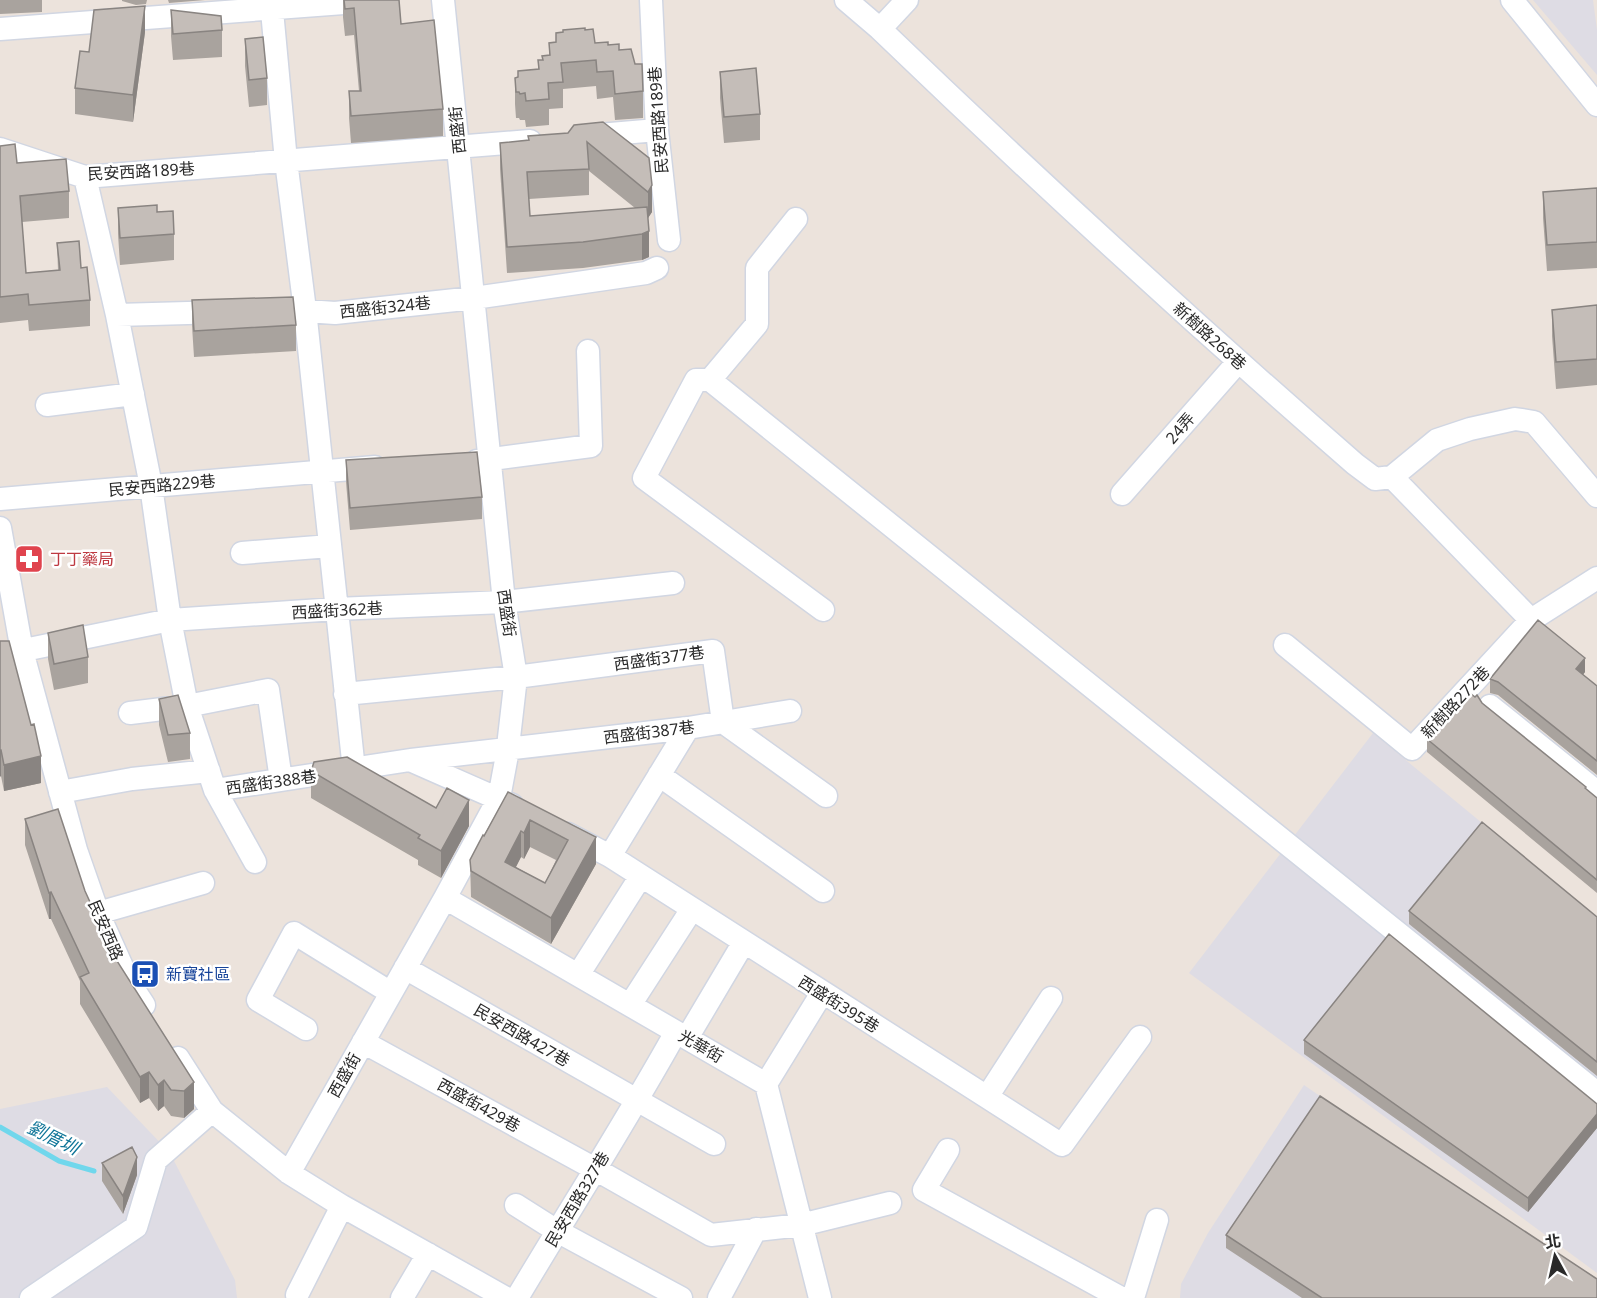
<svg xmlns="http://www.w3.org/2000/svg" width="1597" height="1298" font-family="'Noto Sans','Noto Sans TC',sans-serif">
<rect width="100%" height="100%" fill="#ece3dc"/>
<path fill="#dedce4" d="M1533,0H1593L1597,30V75Z
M1373,733L1597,918V1273L1189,973Z
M1304,1085L1597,1288V1298H1180L1181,1284L1208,1233Z
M107,1087L170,1153L235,1280L237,1298H0V1109Z"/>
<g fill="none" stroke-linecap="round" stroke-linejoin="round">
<path stroke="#70d7ec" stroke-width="5" d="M0,1127L59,1161L94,1171"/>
<g stroke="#d1d6e2" stroke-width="25">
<path id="minor" d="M271,0L286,161L305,310L354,770
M651,0L657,130L669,240
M846,0L880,29
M907,0L880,29C1035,178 1193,323 1355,464L1375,479L1392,477L1437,440L1470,429L1515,419L1534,422L1597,496
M1512,0L1597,105
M0,29L384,0
M587,136L657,130
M0,149L85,177L530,141
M85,177L117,315L151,486L170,620L187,706L215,790L255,862
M796,219L757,268V324L710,380H696L644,478L823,610
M292,310L335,313L474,298L646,273L657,268
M117,315L223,312
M710,380L1597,1093
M47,405L133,394
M477,461L591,446L588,351
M1392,477L1531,620
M1122,494L1238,362
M0,499L375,467
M0,528L22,651L76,850L98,913L129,982L144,1005
M242,553L330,546
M1285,645L1412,749L1531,620L1597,578
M0,655L170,620L336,609L504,602L673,583
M345,694L516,677L713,651L723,722L826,796
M1490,706L1597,792
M130,713L187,706L268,690L281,780
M411,760L688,728L790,711
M659,775L823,891
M215,790L410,760L512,805
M60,792L132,779L209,771
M568,834L610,856L1062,1145L1140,1037
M610,856L688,728
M445,898L766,1084L820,1298
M98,913L203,883
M405,968L714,1144
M578,975L641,876
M630,1005L692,909
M306,1029L258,1000L294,933L391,993
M687,1038L744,942
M363,1042L595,1169L711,1235L801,1225L890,1203
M178,1058L212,1111L289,1173L342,1206L506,1298
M766,1084L822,993
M987,1097L1051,998
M948,1150L924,1190L1121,1298
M289,1173L445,898L499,798L507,755L516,677L504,602L443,0
M516,1205L557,1231L681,1298
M297,1295L342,1206
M31,1298L136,1227L156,1160L212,1111
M402,1298L428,1254
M517,1298C570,1209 626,1122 676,1032
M719,1298L756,1229
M1133,1298L1157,1220"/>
</g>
<use href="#minor" stroke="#fff" stroke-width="22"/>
</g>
<path fill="#a9a39e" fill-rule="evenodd" d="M0,0H42V12L0,14Z
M122,0H147L146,4L136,5L122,1Z
M168,0H205L169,3Z
M343,0H399L401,24L443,109V136L351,143L349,118V91H359L354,35L345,36L343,17Z
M171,10L222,30V57L173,60L171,36Z
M585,30L595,43L608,45L619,50L643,91V118L615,120L613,97L597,99L596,86L563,89V108L549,109V125L526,127L525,120H520L519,118H516L515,104V78H518V71L538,69V60H542L549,55V43L556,42V33Z
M145,32L133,122L75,114V88L89,52Z
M245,39L267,78V105L249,107L245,66Z
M720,72L760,114V140L724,143L720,98Z
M568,133L649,158L652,212L648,218L649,257L642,260L583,268L507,273L500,169V143L528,140ZM589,171L635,208L530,216L529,199L589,195Z
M0,146L17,163L69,191V218L22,222L26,273L58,270L57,243L81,268L90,300V326L29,331L28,320L0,323Z
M1597,188V268L1547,271L1543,218V192Z
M118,208L157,212L174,234V260L120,265L118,234Z
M192,300L296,325V351L194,357L192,326Z
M1597,305V385L1556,389L1552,336V310Z
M346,460L482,497V519L350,530L346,482Z
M48,633L88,657V683L54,690L48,659Z
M0,641L41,783L4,791L1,776Z
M1585,672L1583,675L1597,686V775L1498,695L1490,693V679Z
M159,699L190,733V759L168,762L159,725Z
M1482,703L1597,798V893L1427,752V739Z
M311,771L469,826L441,878L418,865V860L311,798Z
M508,792L596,864L551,944L471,897L470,860ZM530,847L556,860L545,883L516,867L521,857L524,859Z
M25,819L85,891L117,961L194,1109L184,1118L171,1116L164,1106L158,1111L149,1098L140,1103L80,1004V981L51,919H49L25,845Z
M1409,911L1597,917V1076L1409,924Z
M1304,1040L1597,1104V1128L1528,1212L1304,1054Z
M102,1163L137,1175L123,1214L102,1181Z
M1226,1235L1597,1298H1302L1226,1248Z"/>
<path fill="#898481" d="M145,6V32L133,122V95Z
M652,185V212L648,218V192Z
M649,231V257L642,260V234Z
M1585,658V672L1576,683V669Z
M0,750H1V776L0,777Z
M41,756V783L4,791V765Z
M469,800V826L441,878V851Z
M530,820V847L524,859V833Z
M521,831V857L505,888V862Z
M596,837V864L551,944V918Z
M51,892V919H49V893Z
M149,1072V1098L140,1103V1077Z
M164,1080V1106L158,1111V1085Z
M194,1082V1109L184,1118V1091Z
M1597,1114V1128L1528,1212V1198Z
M137,1157V1175L123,1214V1196Z"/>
<path fill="#c4bdb8" stroke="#898481" stroke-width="1.5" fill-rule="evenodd" d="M344,0H399L401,24L434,20L443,109L351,116L349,91H361L354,8L345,9Z
M145,6L133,95L75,88L80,51L89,52L94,10Z
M171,10L221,16L222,30L173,34Z
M585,28V30L593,29L595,43L608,42V45L619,44V50L631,49L635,64H642L643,91L615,94L613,71L597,72L596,60L561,63L563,82L548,83L549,99L526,101L525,93L520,94L519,92H516L515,78L518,77V71L539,69L538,60H543L542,56L550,55L549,43L556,42V33L563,32V30Z
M263,37L267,78L249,80L245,39Z
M756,68L760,114L724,117L720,72Z
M603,122L649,158L652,185L648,192L587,142L589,169L527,172L530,216L647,207L649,231L642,234L583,242L507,247L500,143L529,140L528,136L568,133L574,125Z
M15,144L17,163L66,159L69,191L20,196L26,273L60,270L57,243L79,241L81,268L87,267L90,300L29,305L28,294L0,297V146Z
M1597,188V242L1547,245L1543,192Z
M157,205V212L173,211L174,234L120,238L118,208Z
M293,297L296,325L194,331L192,300Z
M1597,305V359L1556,362L1552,310Z
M477,452L482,497L350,508L346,460Z
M1538,620L1585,658L1576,669L1597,686V761L1498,682L1490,679Z
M83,625L88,657L54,664L48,633Z
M0,641H9L31,725L34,724L41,756L4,765L1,750H0Z
M1470,693L1475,697L1477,695L1482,703L1586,787L1585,788L1597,798V880L1427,739Z
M178,695L190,733L168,735L159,699Z
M347,757L436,808L447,788L469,800L441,851L418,838L420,835L311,771L314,762Z
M508,792L596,837L551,918L471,871L470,860L483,835L484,836ZM530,820L568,840L545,883L505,862L521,831L524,833Z
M58,809L85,891L117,961L194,1082L184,1091L171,1090L164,1080L158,1085L149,1072L140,1077L80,977L89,973L51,892L49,893L25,819Z
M1482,822L1597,917V1062L1409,911Z
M1389,934L1597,1104V1114L1528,1198L1304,1040Z
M1320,1096L1597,1279V1298H1322L1226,1235Z
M132,1147L137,1157L123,1196L102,1163Z"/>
<defs>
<g id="pharmacy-square" transform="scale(1.5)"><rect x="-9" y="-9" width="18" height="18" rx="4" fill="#e0444e" stroke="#fff"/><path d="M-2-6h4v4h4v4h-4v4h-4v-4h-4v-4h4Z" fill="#fff"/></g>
<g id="bus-square" transform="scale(1.5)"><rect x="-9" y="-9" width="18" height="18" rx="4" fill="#1a4fb4" stroke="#fff"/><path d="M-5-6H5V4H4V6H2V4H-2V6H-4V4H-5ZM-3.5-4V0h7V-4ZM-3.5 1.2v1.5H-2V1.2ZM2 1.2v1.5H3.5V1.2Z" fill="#fff"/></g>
</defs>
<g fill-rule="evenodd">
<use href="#pharmacy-square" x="29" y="559"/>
<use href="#bus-square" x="145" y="974"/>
</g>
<g text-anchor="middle" stroke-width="5" stroke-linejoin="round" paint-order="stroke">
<g font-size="16" fill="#2a2a2a" stroke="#fff">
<text transform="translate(658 120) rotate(-94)" y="6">民安西路189巷</text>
<text transform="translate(457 130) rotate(-96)" y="6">西盛街</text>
<text transform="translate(141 171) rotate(-3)" y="6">民安西路189巷</text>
<text transform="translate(385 307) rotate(-6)" y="6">西盛街324巷</text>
<text transform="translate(1210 336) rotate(42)" y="6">新樹路268巷</text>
<text transform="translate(1180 428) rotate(-49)" y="6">24弄</text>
<text transform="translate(162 485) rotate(-5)" y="6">民安西路229巷</text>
<text transform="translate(337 610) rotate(-3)" y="6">西盛街362巷</text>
<text transform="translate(507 613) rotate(82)" y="6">西盛街</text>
<text transform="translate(659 658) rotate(-8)" y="6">西盛街377巷</text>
<text transform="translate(1455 702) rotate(-47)" y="6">新樹路272巷</text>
<text transform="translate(649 732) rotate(-7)" y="6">西盛街387巷</text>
<text transform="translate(271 782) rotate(-8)" y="6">西盛街388巷</text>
<text transform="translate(106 930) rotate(67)" y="6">民安西路</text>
<text transform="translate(839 1004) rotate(32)" y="6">西盛街395巷</text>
<text transform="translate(522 1035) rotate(30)" y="6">民安西路427巷</text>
<text transform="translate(701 1046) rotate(30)" y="6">光華街</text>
<text transform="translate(344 1075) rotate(-61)" y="6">西盛街</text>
<text transform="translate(479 1105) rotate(29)" y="6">西盛街429巷</text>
<text transform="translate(577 1199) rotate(-59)" y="6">民安西路327巷</text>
</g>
<g font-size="16" fill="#be3a42" stroke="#fff" text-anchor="start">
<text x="50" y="565">丁丁藥局</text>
</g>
<g font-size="16" fill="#164399" stroke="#fff" text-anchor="start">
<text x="166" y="980">新寶社區</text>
</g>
<g font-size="18" font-style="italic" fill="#0f7598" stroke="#fff">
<text transform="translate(53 1138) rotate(26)" y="6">劉厝圳</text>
</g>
</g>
<g transform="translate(1555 1256) rotate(352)" stroke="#ffffff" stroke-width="4.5" paint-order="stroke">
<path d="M0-4.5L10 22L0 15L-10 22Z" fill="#2a2a2a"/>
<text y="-9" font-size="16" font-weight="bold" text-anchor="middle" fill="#2a2a2a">北</text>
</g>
</svg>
